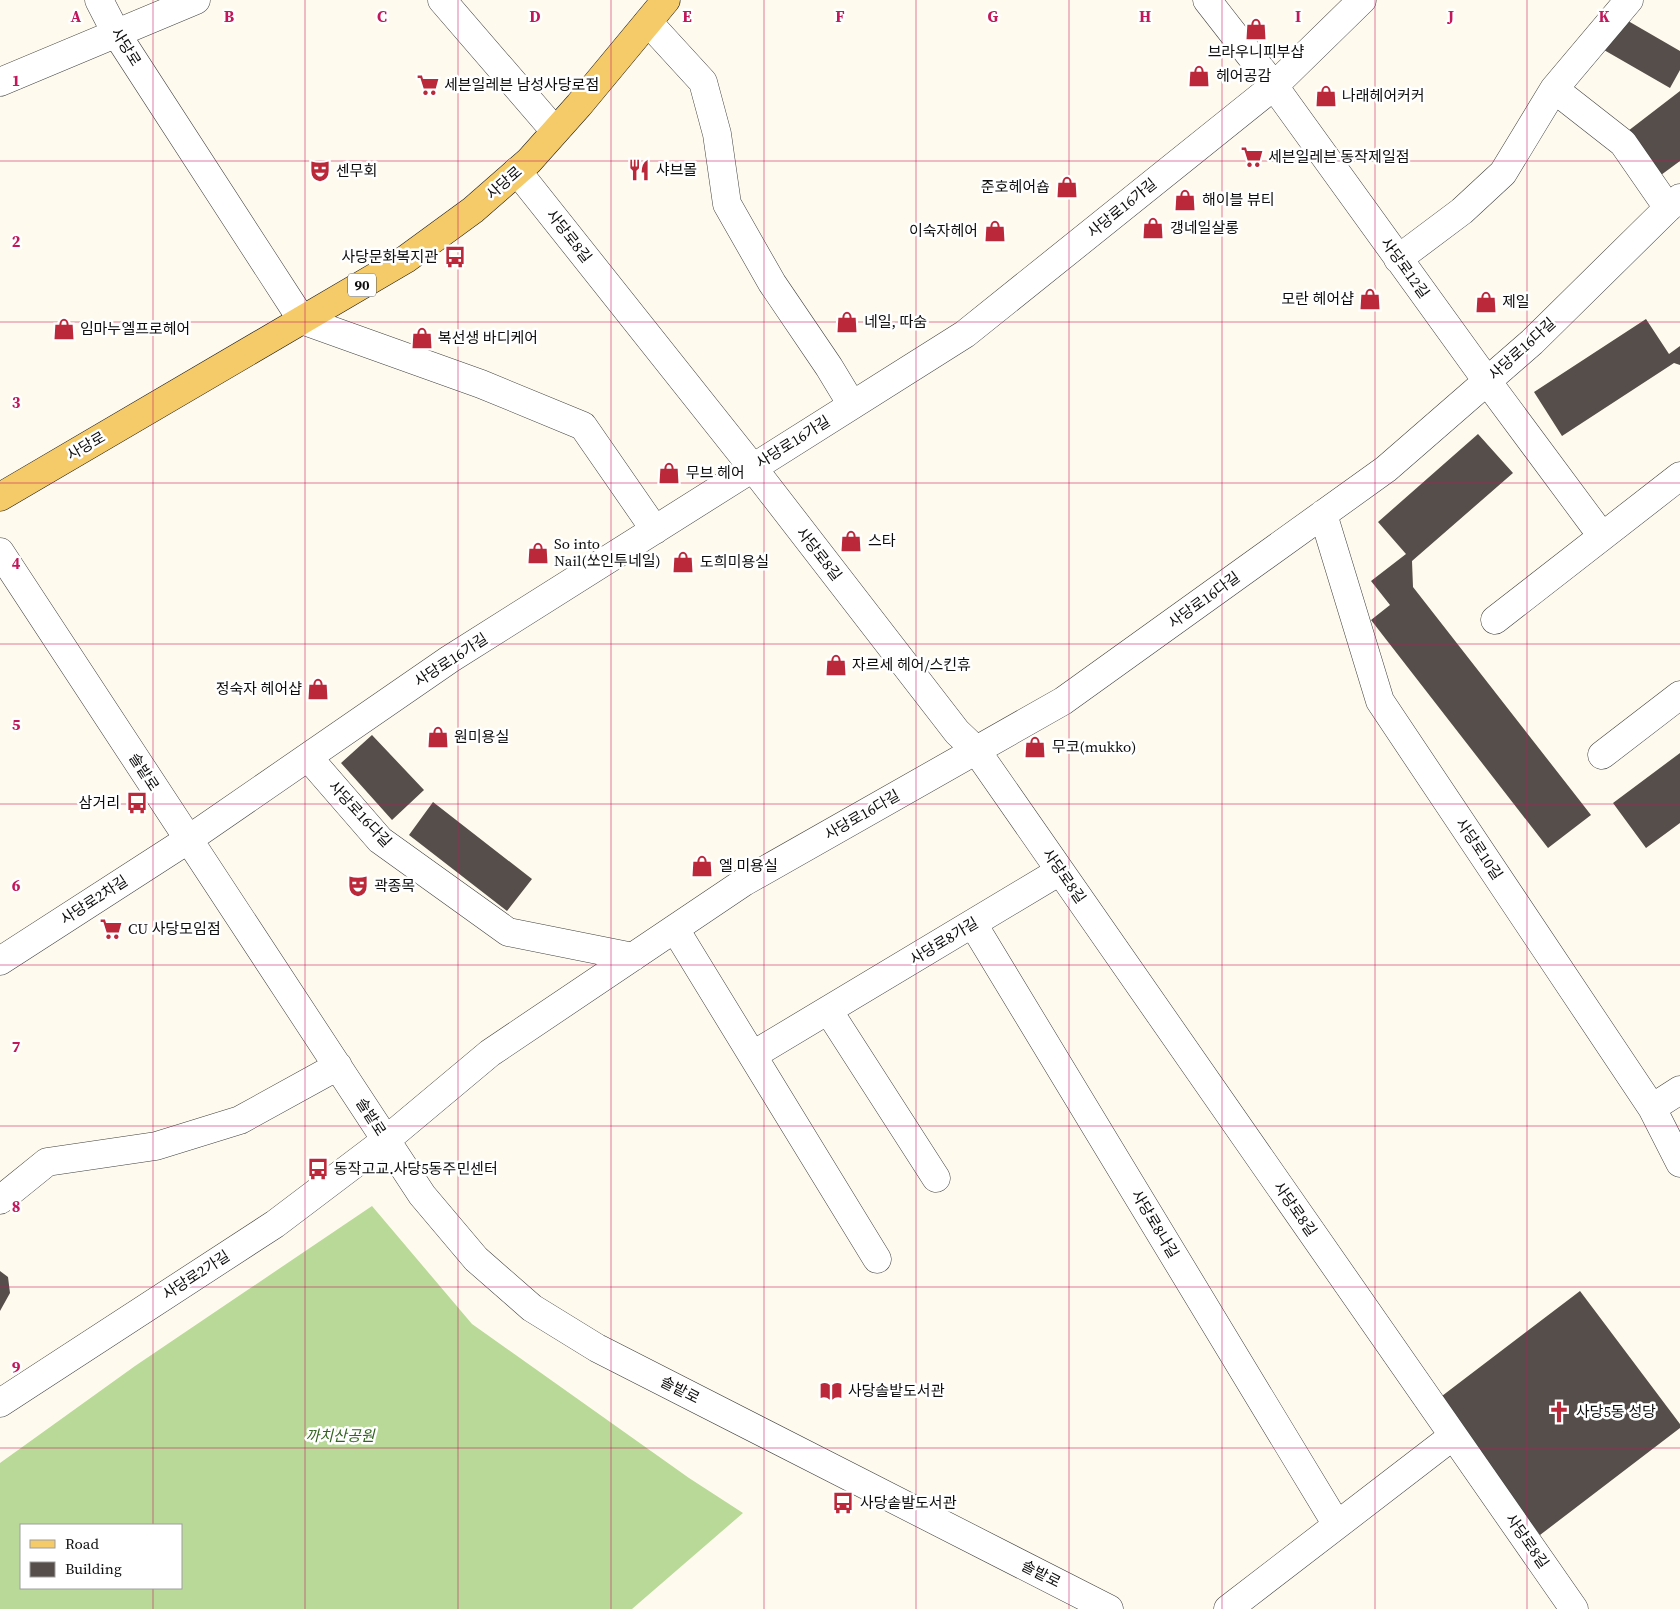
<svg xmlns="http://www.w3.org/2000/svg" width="1680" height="1609" font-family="'Source Serif 4','Noto Sans KR',serif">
<rect width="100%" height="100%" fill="#fffaee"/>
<path fill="#b9d998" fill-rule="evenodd" d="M372,1206L472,1324L689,1478L743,1513L632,1609H0V1463L135,1366ZM21,1525H181V1588H21Z"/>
<path fill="#564e4a" d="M1623,18L1680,51V70L1670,88L1604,50Z
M1680,91V161L1661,175L1628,131Z
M1646,319L1669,354L1680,346V365L1674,363L1562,436L1534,392Z
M1478,434L1513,473L1412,561L1413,587L1591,815L1548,848L1371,620L1390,605L1371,581L1406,554L1378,522Z
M372,735L424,790L392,820L341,763Z
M1680,753V823L1646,848L1613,803Z
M433,802L532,879L507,911L409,835Z
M0,1271L8,1277L10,1293L0,1311Z
M1580,1291L1680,1424V1428L1540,1535L1438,1399Z"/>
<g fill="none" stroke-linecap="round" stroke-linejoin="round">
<g stroke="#404040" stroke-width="29">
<path id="minor" d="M99,0L116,33L302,320L481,384L583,426L655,530
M442,0L555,131
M1207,0L1274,86L1487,381L1602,536
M1629,0L1554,89L1623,143L1668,208
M648,22L703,82L717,134L727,204L772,283L829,367L852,405
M0,82L196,0
M517,171L753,468L957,732L976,750L1574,1609
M1398,259L1462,211L1503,173L1554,89
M1323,514L1380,701L1652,1108L1680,1163
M0,552L422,1195L476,1259L532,1308L597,1348L1109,1609
M1495,620L1680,476
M1602,755L1680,695
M308,757L380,840L508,932L633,957
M973,924L1337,1525
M675,929L877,1259
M0,961L189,839L450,659L965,334L1274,86L1362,0
M828,1010L936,1178
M753,1055L1060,871
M1652,1108L1680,1090
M0,1200L47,1162L156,1146L240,1120L338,1066
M0,1403L275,1224L386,1140L490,1053L744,882L1063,701L1386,469L1532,342L1668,208L1680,198
M1228,1609L1453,1436"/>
</g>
<g stroke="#1e1e1e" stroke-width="29">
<path id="major" d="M0,497L406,259L473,210L529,161L579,105L666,0"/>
</g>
<use href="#minor" stroke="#fff" stroke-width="28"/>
<use href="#major" stroke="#f5ca68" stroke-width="28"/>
</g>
<path fill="none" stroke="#c2185b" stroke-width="1" stroke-opacity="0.55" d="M153,0V1525M305,0V1609M458,0V1609M611,0V1609M764,0V1609M916,0V1609M1069,0V1609M1222,0V1609M1375,0V1609M1527,0V1609M0,161H1680M0,322H1680M0,483H1680M0,644H1680M0,804H1680M0,965H1680M0,1126H1680M0,1287H1680M0,1448H1680M153,1588V1609"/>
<defs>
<g id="shop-bare" transform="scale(1.725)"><path d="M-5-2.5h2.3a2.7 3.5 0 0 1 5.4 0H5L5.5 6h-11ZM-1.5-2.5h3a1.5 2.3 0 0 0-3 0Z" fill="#bb2839" stroke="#fff" stroke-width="2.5" paint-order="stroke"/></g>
<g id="supermarket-bare" transform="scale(1.725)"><path d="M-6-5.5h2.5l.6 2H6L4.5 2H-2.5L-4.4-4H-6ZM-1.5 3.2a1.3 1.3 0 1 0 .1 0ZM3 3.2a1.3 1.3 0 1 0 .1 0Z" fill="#bb2839" stroke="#fff" stroke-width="2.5" paint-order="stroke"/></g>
<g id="restaurant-bare" transform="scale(1.725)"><path d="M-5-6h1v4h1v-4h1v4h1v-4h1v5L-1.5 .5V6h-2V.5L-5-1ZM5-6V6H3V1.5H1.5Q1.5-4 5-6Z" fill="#bb2839" stroke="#fff" stroke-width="2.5" paint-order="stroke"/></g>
<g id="theatre-bare" transform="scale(1.725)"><path d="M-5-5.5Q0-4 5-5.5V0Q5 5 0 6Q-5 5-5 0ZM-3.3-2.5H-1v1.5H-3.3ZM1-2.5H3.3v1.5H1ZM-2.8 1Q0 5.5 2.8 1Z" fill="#bb2839" stroke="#fff" stroke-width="2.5" paint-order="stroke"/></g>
<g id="bus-bare" transform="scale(1.725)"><path d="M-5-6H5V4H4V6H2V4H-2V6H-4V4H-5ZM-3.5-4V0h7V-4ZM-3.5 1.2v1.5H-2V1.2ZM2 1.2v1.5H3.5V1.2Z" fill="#bb2839" stroke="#fff" stroke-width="2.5" paint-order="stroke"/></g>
<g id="library-bare" transform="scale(1.725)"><path d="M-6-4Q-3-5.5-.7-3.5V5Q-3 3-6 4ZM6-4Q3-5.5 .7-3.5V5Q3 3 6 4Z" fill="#bb2839" stroke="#fff" stroke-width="2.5" paint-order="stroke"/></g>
<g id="church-bare" transform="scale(1.725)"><path d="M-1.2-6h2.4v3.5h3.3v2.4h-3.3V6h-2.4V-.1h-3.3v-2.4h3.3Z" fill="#bb2839" stroke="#fff" stroke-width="2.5" paint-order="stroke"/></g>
</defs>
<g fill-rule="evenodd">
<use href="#shop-bare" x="1256" y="29"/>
<use href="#shop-bare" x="1199" y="76"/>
<use href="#supermarket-bare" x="428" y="85"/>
<use href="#shop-bare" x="1326" y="96"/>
<use href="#supermarket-bare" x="1252" y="157"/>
<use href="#restaurant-bare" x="639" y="170"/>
<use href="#theatre-bare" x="320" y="171"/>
<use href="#shop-bare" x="1067" y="187"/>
<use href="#shop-bare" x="1185" y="200"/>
<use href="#shop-bare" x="1153" y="228"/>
<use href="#shop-bare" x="995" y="231"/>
<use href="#bus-bare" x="455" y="257"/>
<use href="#shop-bare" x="1370" y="299"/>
<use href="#shop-bare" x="1486" y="302"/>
<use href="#shop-bare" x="847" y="322"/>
<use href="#shop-bare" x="64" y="329"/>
<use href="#shop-bare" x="422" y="338"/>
<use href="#shop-bare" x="669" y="473"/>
<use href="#shop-bare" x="851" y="541"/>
<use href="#shop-bare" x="538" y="553"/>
<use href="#shop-bare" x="683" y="562"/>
<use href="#shop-bare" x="836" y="665"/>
<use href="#shop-bare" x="318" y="689"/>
<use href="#shop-bare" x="438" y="737"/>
<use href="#shop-bare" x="1035" y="747"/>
<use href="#bus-bare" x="137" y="803"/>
<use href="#shop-bare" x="702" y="866"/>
<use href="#theatre-bare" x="358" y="886"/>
<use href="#supermarket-bare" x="111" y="929"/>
<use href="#bus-bare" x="318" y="1169"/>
<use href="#library-bare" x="831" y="1391"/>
<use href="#church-bare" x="1559" y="1412"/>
<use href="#bus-bare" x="843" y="1503"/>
</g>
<g text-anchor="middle" stroke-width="5" stroke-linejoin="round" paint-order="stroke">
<rect fill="#fff" stroke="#565656" stroke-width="1" x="348" y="273.5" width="28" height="23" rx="4"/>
<g font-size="14" font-weight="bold" fill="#0d0d0d">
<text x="362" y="290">90</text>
</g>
<g font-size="15" fill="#0d0d0d" stroke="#fff">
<text transform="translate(126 47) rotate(58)" y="5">사당로</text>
<text transform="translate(504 183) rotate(-41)" y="5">사당로</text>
<text transform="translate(1122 208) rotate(-39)" y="5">사당로16가길</text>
<text transform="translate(569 236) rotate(52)" y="5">사당로8길</text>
<text transform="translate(1405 268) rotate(54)" y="5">사당로12길</text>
<text transform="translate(1522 349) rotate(-42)" y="5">사당로16다길</text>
<text transform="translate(793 442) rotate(-32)" y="5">사당로16가길</text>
<text transform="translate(86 446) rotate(-30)" y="5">사당로</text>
<text transform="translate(819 554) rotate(52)" y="5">사당로8길</text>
<text transform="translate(1204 600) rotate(-36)" y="5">사당로16다길</text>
<text transform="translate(451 660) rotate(-33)" y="5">사당로16가길</text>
<text transform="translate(144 772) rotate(57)" y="5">솔밭로</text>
<text transform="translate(360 814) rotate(47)" y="5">사당로16다길</text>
<text transform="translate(862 815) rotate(-30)" y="5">사당로16다길</text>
<text transform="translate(1479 849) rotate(56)" y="5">사당로10길</text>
<text transform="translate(1064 876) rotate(55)" y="5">사당로8길</text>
<text transform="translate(94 900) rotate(-33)" y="5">사당로2차길</text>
<text transform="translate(944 941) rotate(-31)" y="5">사당로8가길</text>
<text transform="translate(371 1117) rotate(57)" y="5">솔밭로</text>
<text transform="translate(1295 1209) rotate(55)" y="5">사당로8길</text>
<text transform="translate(1155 1224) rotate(59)" y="5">사당로8나길</text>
<text transform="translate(196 1275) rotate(-33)" y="5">사당로2가길</text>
<text transform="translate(680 1390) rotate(27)" y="5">솔밭로</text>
<text transform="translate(1527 1541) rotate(55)" y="5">사당로8길</text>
<text transform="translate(1041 1574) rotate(27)" y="5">솔밭로</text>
</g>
<g font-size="15" fill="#0d0d0d" stroke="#fff" text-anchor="start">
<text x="1256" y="57" text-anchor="middle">브라우니피부샵</text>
<text x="1216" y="81">헤어공감</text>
<text x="444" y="90">세븐일레븐 남성사당로점</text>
<text x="1342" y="101">나래헤어커커</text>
<text x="1268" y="162">세븐일레븐 동작제일점</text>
<text x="656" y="175">샤브몰</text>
<text x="336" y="176">센무회</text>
<text x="1050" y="192" text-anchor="end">준호헤어숍</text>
<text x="1202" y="205">해이블 뷰티</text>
<text x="1170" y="233">갱네일살롱</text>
<text x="978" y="236" text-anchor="end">이숙자헤어</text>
<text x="438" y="262" text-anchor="end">사당문화복지관</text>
<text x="1354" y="304" text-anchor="end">모란 헤어샵</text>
<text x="1502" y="307">제일</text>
<text x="864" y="327">네일, 따숨</text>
<text x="80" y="334">임마누엘프로헤어</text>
<text x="438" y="343">복선생 바디케어</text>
<text x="686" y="478">무브 헤어</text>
<text x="868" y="546">스타</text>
<text x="554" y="549">So into<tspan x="554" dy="17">Nail(쏘인투네일)</tspan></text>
<text x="700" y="567">도희미용실</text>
<text x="852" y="670">자르세 헤어/스킨휴</text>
<text x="302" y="694" text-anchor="end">정숙자 헤어샵</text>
<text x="454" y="742">원미용실</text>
<text x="1052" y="752">무코(mukko)</text>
<text x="120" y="808" text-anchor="end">삼거리</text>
<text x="719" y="871">엘 미용실</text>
<text x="374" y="891">곽종목</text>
<text x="128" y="934">CU 사당모임점</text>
<text x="334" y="1174">동작고교.사당5동주민센터</text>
<text x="848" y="1396">사당솔밭도서관</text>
<text x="1576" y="1417">사당5동 성당</text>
<text x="860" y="1508">사당솥발도서관</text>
</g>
<g font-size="15" font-style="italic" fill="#32641f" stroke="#fff">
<text x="340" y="1441">까치산공원</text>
</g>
</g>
<g font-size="16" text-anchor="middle" font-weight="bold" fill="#c2185b" stroke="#fff" stroke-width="5" stroke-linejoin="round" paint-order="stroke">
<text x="76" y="22">A</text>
<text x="229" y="22">B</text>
<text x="382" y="22">C</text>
<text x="535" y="22">D</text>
<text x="687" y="22">E</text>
<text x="840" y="22">F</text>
<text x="993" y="22">G</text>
<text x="1145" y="22">H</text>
<text x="1298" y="22">I</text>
<text x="1451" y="22">J</text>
<text x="1604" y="22">K</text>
<text x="16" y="86">1</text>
<text x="16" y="247">2</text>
<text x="16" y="408">3</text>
<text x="16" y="569">4</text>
<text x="16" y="730">5</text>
<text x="16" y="891">6</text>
<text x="16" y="1052">7</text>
<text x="16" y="1212">8</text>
<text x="16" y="1373">9</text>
</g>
<rect x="20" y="1524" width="162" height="65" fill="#ffffff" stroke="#9e9e9e"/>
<rect x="30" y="1540" width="25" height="8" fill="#f5ca68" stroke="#9e9e9e"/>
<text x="65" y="1549" font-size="15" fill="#0d0d0d">Road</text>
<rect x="30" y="1562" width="25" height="15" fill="#564e4a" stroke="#9e9e9e"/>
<text x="65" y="1574" font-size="15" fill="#0d0d0d">Building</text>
</svg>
